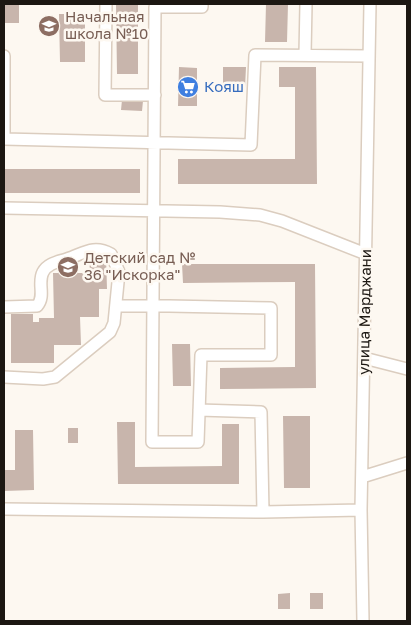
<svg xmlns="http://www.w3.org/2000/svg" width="411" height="625" font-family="'Golos Text',sans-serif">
<rect width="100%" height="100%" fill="#fdf8f1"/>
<path fill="#c8b5ac" d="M4,4H19V23H4Z
M116,4H138V74H117Z
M266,4H288L287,42H265Z
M59,14H85V62H60Z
M179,67L197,68V106H178Z
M223,67H246L245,88L223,87Z
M279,67H316L317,184H178V159H295V87H279Z
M122,100L143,101L142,111L121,110Z
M4,169H140V193H4Z
M89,256H106L107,289H99V317H80L81,345H54V363H11V314H33V322H39V318H54L53,273H90Z
M182,264H315L316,388L220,389V368L295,367V282L183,283Z
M172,344H190L191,386H173Z
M283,416H310V488H284Z
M117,422H135V467L222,466V424H239V484H118Z
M68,428H78V443H68Z
M15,430H33L34,490L4,491V470H15Z
M290,593V609H278V594Z
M310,593H323V609H310Z"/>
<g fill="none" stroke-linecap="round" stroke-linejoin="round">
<g stroke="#dbcdbf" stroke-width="14">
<path id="minor" d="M106,4L105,95H155
M305,54L306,4
M4,56V137
M4,139L251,145L255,55L369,56
M4,208L220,212L260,215L282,221L366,254
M116,306H169L271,308V355H201L198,442H152C153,297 154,152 155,7H202V4
M4,307L37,306C46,296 37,283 43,272C48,263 58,262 67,259C83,254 93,244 111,254L119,272L114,323L110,332L55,377L43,379L4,377
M364,358L407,369
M199,410L261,412L263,512L361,510
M362,477L407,463
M4,509L263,512
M363,621L361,510L370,4"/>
</g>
<use href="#minor" stroke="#fff" stroke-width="11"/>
</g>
<defs>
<g id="school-disc" transform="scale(1.125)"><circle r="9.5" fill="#8d6e63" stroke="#fdf8f1"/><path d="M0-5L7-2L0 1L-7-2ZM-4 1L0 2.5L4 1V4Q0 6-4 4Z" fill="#fff"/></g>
<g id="supermarket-disc" transform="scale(1.125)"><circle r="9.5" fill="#3f7fe0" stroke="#fdf8f1"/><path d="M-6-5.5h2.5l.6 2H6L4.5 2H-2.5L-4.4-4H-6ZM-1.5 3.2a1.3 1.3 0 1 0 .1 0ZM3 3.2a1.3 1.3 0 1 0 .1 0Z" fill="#fff"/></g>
</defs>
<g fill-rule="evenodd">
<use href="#school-disc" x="49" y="26"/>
<use href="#supermarket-disc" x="188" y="87"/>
<use href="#school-disc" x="68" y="267"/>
</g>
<g text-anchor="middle" stroke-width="5" stroke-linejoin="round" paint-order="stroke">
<g font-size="15" fill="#785e54" stroke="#fdf8f1" text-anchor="start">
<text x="65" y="22">Начальная<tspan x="65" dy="17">школа №10</tspan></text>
<text x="84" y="263">Детский сад №<tspan x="84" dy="17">36 "Искорка"</tspan></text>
</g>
<g font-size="15" fill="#366cbe" stroke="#fdf8f1" text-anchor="start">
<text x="204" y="92">Кояш</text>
</g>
<g font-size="15" fill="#1c1712" stroke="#fdf8f1">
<text transform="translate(365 312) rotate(-89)" y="5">улица Марджани</text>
</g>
</g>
<rect width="411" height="625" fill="none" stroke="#1c1712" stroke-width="10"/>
</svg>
